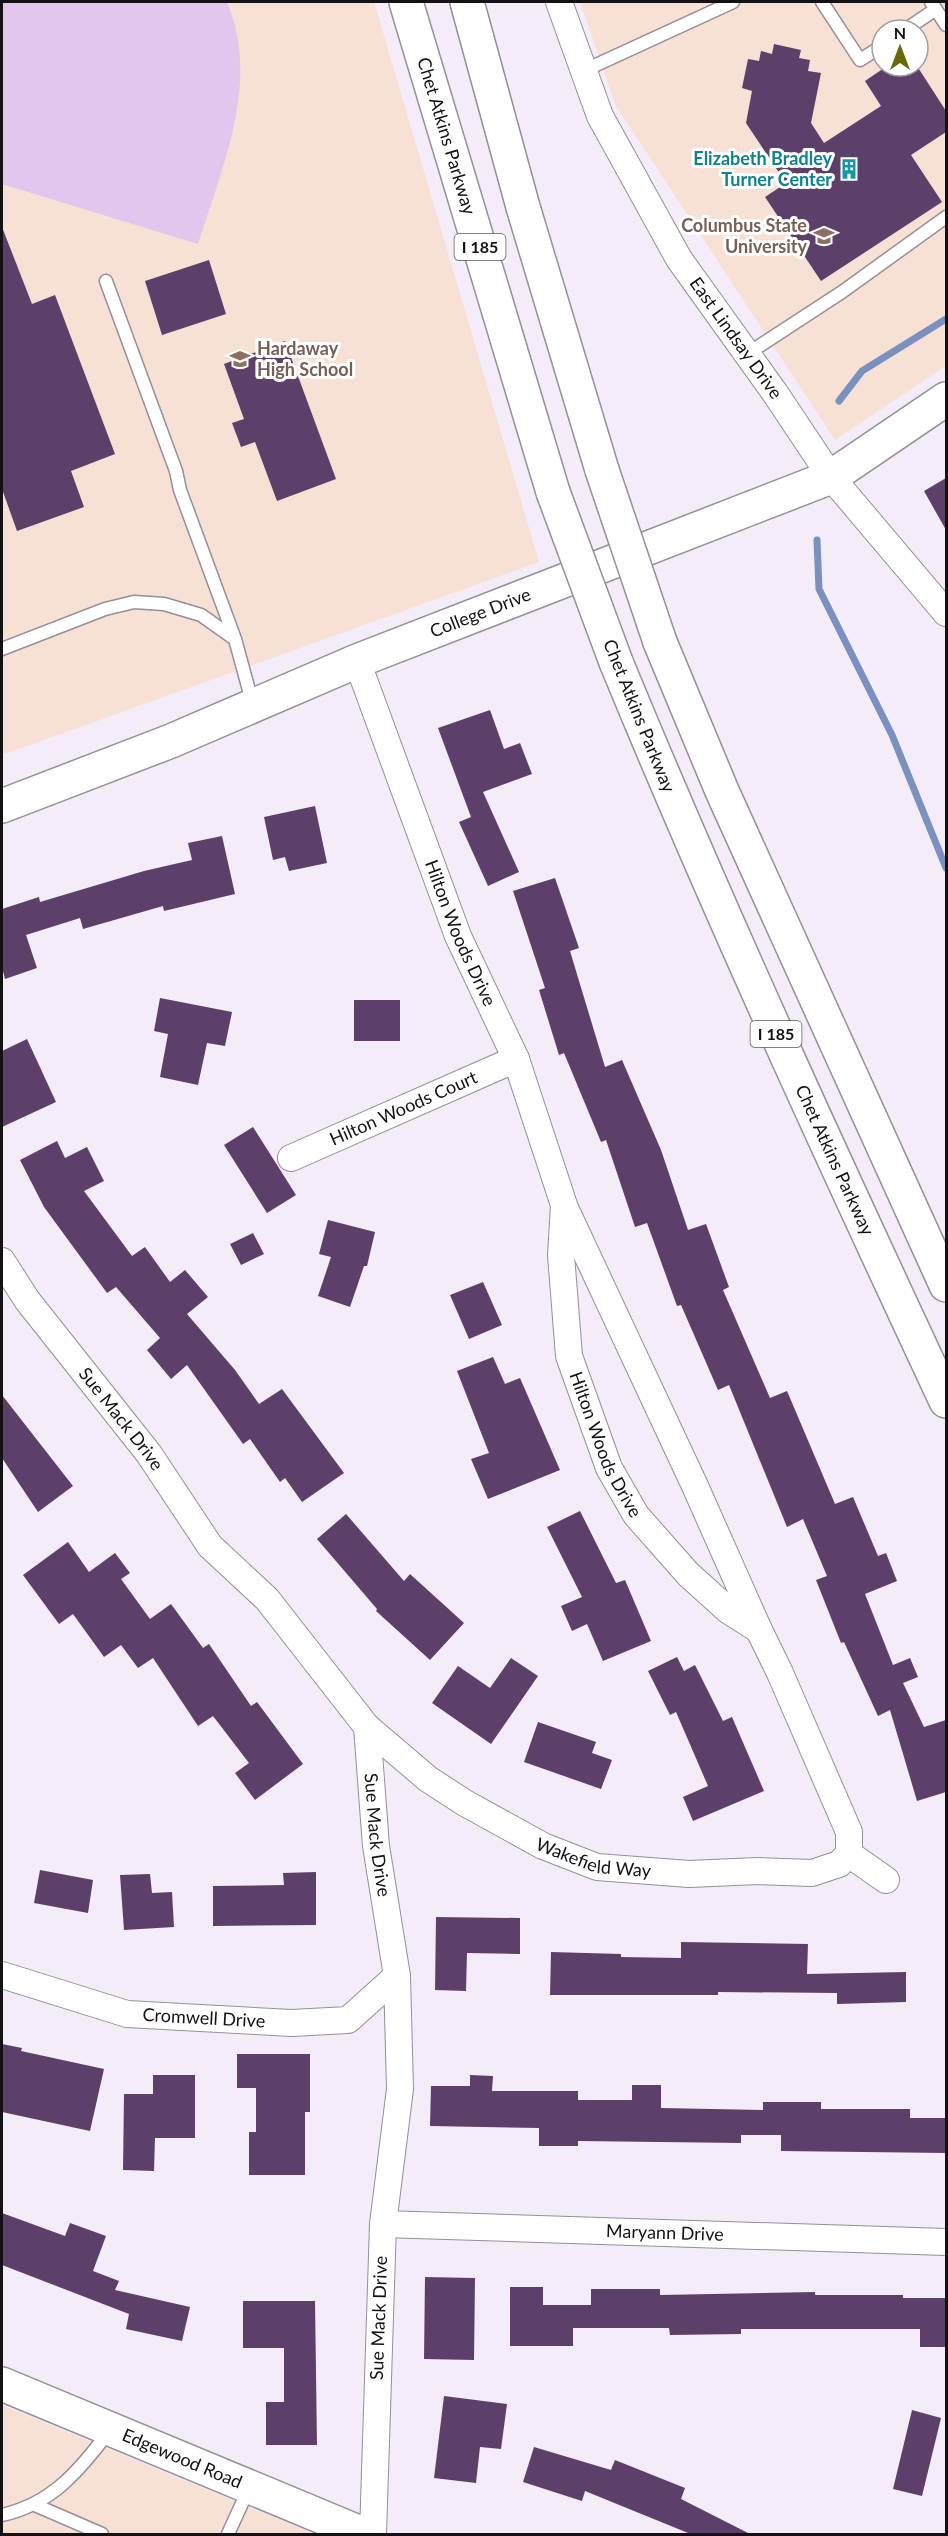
<svg xmlns="http://www.w3.org/2000/svg" width="948" height="2536" font-family="Lato,sans-serif">
<rect width="100%" height="100%" fill="#f4ecf8"/>
<path fill="#f7e0d4" fill-rule="evenodd" d="M2,2H374L539,562L2,755Z
M580,2H946V366L835,440L616,106ZM882,30H918V66H882Z
M2,2405L99,2445L314,2534H2Z"/>
<path fill="#e2c6ed" d="M2,2H227C261,81 222,167 198,244L2,184Z"/>
<g fill="none" stroke-linecap="round" stroke-linejoin="round">
<path stroke="#7a91c0" stroke-width="7" d="M839,401L862,371L946,319
M817,540L819,589L892,735L946,868"/>
</g>
<path fill="#5d4069" d="M774,44L801,50L799,58L810,60L808,71L821,73L811,123L824,143L881,106L865,81L887,66H917L946,111V132L911,155L942,202L821,281L765,197L786,183L746,123L752,91L742,88L748,59L759,61L761,51L772,54Z
M2,227L32,304L55,295L115,454L71,471L84,507L17,531L2,489Z
M209,260L226,314L162,335L145,281Z
M285,341L336,479L277,501L255,442L241,447L232,423L244,419L224,364Z
M946,478V530L924,491Z
M490,710L504,749L520,743L532,774L483,792L519,872L488,886L459,822L471,817L438,728Z
M315,806L327,863L289,871L285,857L273,860L264,817Z
M222,836L235,894L164,911L163,906L83,929L80,918L26,935L37,968L5,979L2,967V909L39,897L40,902L144,871L192,860L188,843Z
M555,878L579,948L570,951L605,1067L622,1060L661,1150L688,1230L706,1224L729,1287L723,1290L770,1398L787,1391L835,1504L853,1497L878,1556L886,1553L897,1581L865,1594L893,1665L910,1658L918,1677L903,1683L924,1727L946,1720V1792L917,1801L890,1710L878,1716L844,1642L841,1643L816,1580L827,1576L803,1519L787,1527L729,1385L718,1390L681,1305L677,1306L647,1223L635,1227L606,1140L601,1142L564,1053L559,1055L539,990L545,988L513,891Z
M160,998L232,1012L225,1046L207,1043L198,1085L160,1077L168,1034L154,1031Z
M354,1000H400V1041H354Z
M27,1039L56,1102L2,1127V1051Z
M253,1127L296,1195L267,1213L224,1145Z
M57,1141L65,1158L87,1147L104,1181L84,1191L132,1256L145,1247L170,1282L185,1270L208,1297L187,1314L235,1370L259,1404L282,1389L344,1473L302,1502L285,1478L280,1482L250,1439L243,1444L187,1365L171,1379L147,1350L160,1338L116,1287L107,1293L44,1207L20,1160Z
M328,1220L375,1232L367,1266H364L350,1307L318,1296L331,1257L319,1254Z
M253,1233L264,1254L241,1265L230,1244Z
M483,1282L502,1325L469,1339L450,1295Z
M493,1357L505,1384L520,1378L560,1470L488,1499L471,1459L489,1453L457,1371Z
M2,1395L73,1486L38,1512L2,1458Z
M580,1511L616,1583L625,1580L651,1641L603,1661L587,1624L572,1631L561,1606L582,1597L547,1527Z
M346,1514L404,1581L410,1574L464,1623L430,1660L376,1611L377,1609L317,1539Z
M68,1542L89,1572L115,1553L130,1573L121,1579L150,1619L171,1604L203,1648L209,1644L251,1706L257,1702L303,1764L255,1800L235,1773L249,1763L213,1716L198,1726L153,1658L138,1668L121,1645L104,1657L73,1614L59,1624L23,1575Z
M677,1657L684,1671L695,1665L723,1721L732,1717L764,1791L693,1821L683,1797L708,1786L676,1712L670,1715L648,1671Z
M511,1658L538,1676L491,1744L432,1703L458,1666L490,1688Z
M538,1722L596,1742L592,1753L612,1760L601,1789L524,1762Z
M40,1870L93,1880L88,1913L34,1903Z
M316,1872V1925L213,1926V1886L284,1885L283,1873Z
M150,1874L152,1893L172,1892L174,1927L124,1930L120,1875Z
M436,1917L520,1918V1954L467,1953L466,1991L435,1990Z
M681,1942L808,1944L807,1974L906,1972V2002L837,2004V1993L718,1992V1995H550L551,1952L621,1954V1957L681,1958Z
M2,2044L22,2048L21,2051L104,2069L90,2131L2,2112Z
M237,2054H310V2112H305V2175H249V2132H256V2088H237Z
M153,2075H195V2138H155L154,2171L123,2170L124,2094H153Z
M470,2075L493,2076L492,2091H578V2100H632V2085H661V2108L763,2110V2102H821V2109H910V2118H946V2153L781,2151V2135H741V2143L578,2141V2146H539V2128L430,2126L431,2086H470Z
M2,2213L65,2236L70,2223L106,2236L93,2271L119,2281L115,2290L190,2307L182,2341L126,2329L129,2314L2,2265Z
M425,2277L475,2278L474,2360L424,2359Z
M510,2287H543V2305H591V2289H660V2295L815,2292V2295H903V2298H946V2347H920V2329H741V2334L670,2335L669,2328H573V2346H510Z
M243,2301H315L317,2445H266V2402H284V2348H243Z
M444,2396L507,2404L501,2449L480,2447L476,2483L434,2478Z
M912,2410L941,2418L922,2496L893,2489Z
M534,2447L611,2470L615,2460L685,2488L681,2499L752,2535H693L585,2491L582,2501L523,2482Z"/>
<g fill="none" stroke-linecap="round" stroke-linejoin="round">
<g stroke="#968e99" stroke-width="15">
<path id="lane" d="M822,2L860,60L882,46
M931,2L946,25
M905,30L936,9
M583,71L733,2
M106,281L176,471L180,490L235,639L253,705
M747,354L842,292L946,217
M2,649L105,609L134,602L164,604L201,615L235,639
M35,2505L102,2534
M2,2515C52,2504 80,2470 110,2430
M228,2534L249,2488"/>
</g>
<g stroke="#968e99" stroke-width="28">
<g id="street">
<path id="s1" d="M559,2L600,116L679,259L775,393L831,477L946,613"/>
<path id="s2" d="M357,661L458,936L516,1059L564,1205L561,1255L569,1356L609,1468L636,1515L688,1574L729,1611L759,1630L780,1673L849,1832V1854L886,1880"/>
<path id="s3" d="M291,1158L516,1059"/>
<path d="M565,1208L695,1486L759,1630"/>
<path id="s4" d="M2,1261L27,1300L149,1454L210,1546L267,1599L367,1727L376,1846L397,1976L400,2089L383,2224L373,2534"/>
<path id="s5" d="M367,1727L428,1779L465,1803L543,1846L597,1867L689,1874L758,1871L812,1873L839,1864L849,1854"/>
<path id="s6" d="M2,1975L127,2014L292,2023L348,2020L397,1976"/>
<path id="s7" d="M383,2224L946,2242"/>
</g>
</g>
<g stroke="#968e99" stroke-width="36">
<g id="secondary">
<path id="s8" d="M2,806L171,741L357,661L831,477L946,399"/>
<path id="s9" d="M2,2384L363,2534"/>
</g>
</g>
<g stroke="#968e99" stroke-width="36">
<g id="highway">
<path id="s10" d="M406,2L553,492"/>
<path d="M467,2L523,207L602,470"/>
<path d="M660,642L722,791L946,1285"/>
<path id="s11" d="M616,662C719,912 832,1157 946,1401"/>
</g>
</g>
<use href="#lane" stroke="#fff" stroke-width="12"/>
<use href="#street" stroke="#fff" stroke-width="26"/>
<use href="#secondary" stroke="#fff" stroke-width="33"/>
<use href="#highway" stroke="#fff" stroke-width="33"/>
<g stroke="#968e99" stroke-width="36" stroke-linecap="butt">
<path id="highway-bridge" d="M602,470L660,642
M553,492L616,662"/>
</g>
<use href="#highway-bridge" stroke="#fff" stroke-width="33"/>
</g>
<defs>
<g id="building-bare" transform="scale(1.62)"><path d="M-4-6H4V6H1V3H-1V6H-4ZM-2.5-4.3h1.7v1.8h-1.7ZM.8-4.3h1.7v1.8H.8ZM-2.5-1h1.7V.8h-1.7ZM.8-1h1.7V.8H.8Z" fill="#0f9aa8" stroke="#fff" stroke-width="2.5" paint-order="stroke"/></g>
<g id="university-bare" transform="scale(1.62)"><path d="M0-5L7-2L0 1L-7-2ZM-4 1L0 2.5L4 1V4Q0 6-4 4Z" fill="#8d6e63" stroke="#fff" stroke-width="2.5" paint-order="stroke"/></g>
<g id="school-bare" transform="scale(1.62)"><path d="M0-5L7-2L0 1L-7-2ZM-4 1L0 2.5L4 1V4Q0 6-4 4Z" fill="#8d6e63" stroke="#fff" stroke-width="2.5" paint-order="stroke"/></g>
</defs>
<g fill-rule="evenodd">
<use href="#building-bare" x="849" y="169"/>
<use href="#university-bare" x="824" y="236"/>
<use href="#school-bare" x="240" y="359"/>
</g>
<g text-anchor="middle" stroke-width="6" stroke-linejoin="round" paint-order="stroke">
<g fill="#fff" stroke="#5a585b" stroke-width="1.5">
<rect x="454.5" y="234" width="51" height="26" rx="4.5"/>
<rect x="750.5" y="1021" width="51" height="26" rx="4.5"/>
</g>
<g font-size="16" font-weight="bold" fill="#141115">
<text x="480" y="253">I 185</text>
<text x="776" y="1040">I 185</text>
</g>
<g font-size="18" fill="#141115" stroke="#fff">
<text dy="6" stroke="none"><textPath href="#s10" startOffset="140">Chet Atkins Parkway</textPath></text>
<text dy="6" stroke="none"><textPath href="#s1" startOffset="382">East Lindsay Drive</textPath></text>
<text dy="6" stroke="none"><textPath href="#s8" startOffset="516">College Drive</textPath></text>
<text transform="translate(639 716) rotate(68)" y="6">Chet Atkins Parkway</text>
<text dy="6" stroke="none"><textPath href="#s2" startOffset="291">Hilton Woods Drive</textPath></text>
<text dy="6" stroke="none"><textPath href="#s3" startOffset="123">Hilton Woods Court</textPath></text>
<text dy="6" stroke="none"><textPath href="#s11" startOffset="544">Chet Atkins Parkway</textPath></text>
<text dy="6" stroke="none"><textPath href="#s4" startOffset="198">Sue Mack Drive</textPath></text>
<text dy="6" stroke="none"><textPath href="#s2" startOffset="830">Hilton Woods Drive</textPath></text>
<text dy="6" stroke="none"><textPath href="#s4" startOffset="702">Sue Mack Drive</textPath></text>
<text dy="6" stroke="none"><textPath href="#s5" startOffset="266">Wakefield Way</textPath></text>
<text dy="6" stroke="none"><textPath href="#s6" startOffset="208">Cromwell Drive</textPath></text>
<text dy="6" stroke="none"><textPath href="#s7" startOffset="282">Maryann Drive</textPath></text>
<text transform="translate(379 2318) rotate(-88)" y="6">Sue Mack Drive</text>
<text dy="6" stroke="none"><textPath href="#s9" startOffset="195">Edgewood Road</textPath></text>
</g>
<g font-size="18" font-weight="bold" fill="#0d838f" stroke="#fff" text-anchor="end">
<text x="832" y="165">Elizabeth Bradley<tspan x="832" dy="21">Turner Center</tspan></text>
</g>
<g font-size="18" font-weight="bold" fill="#785e54" stroke="#fff" text-anchor="end">
<text x="807" y="232">Columbus State<tspan x="807" dy="21">University</tspan></text>
<text x="257" y="355" text-anchor="start">Hardaway<tspan x="257" dy="21">High School</tspan></text>
</g>
</g>
<rect width="948" height="2536" fill="none" stroke="#141115" stroke-width="6"/>
<g transform="translate(900 48)"><circle r="28" fill="#ffffff" stroke="#a1a0a1" stroke-width="1.5"/>
<path d="M0-4.5L10 22L0 15L-10 22Z" fill="#686907"/>
<text y="-9" font-size="16" font-weight="bold" text-anchor="middle" fill="#141115">N</text>
</g>
</svg>
